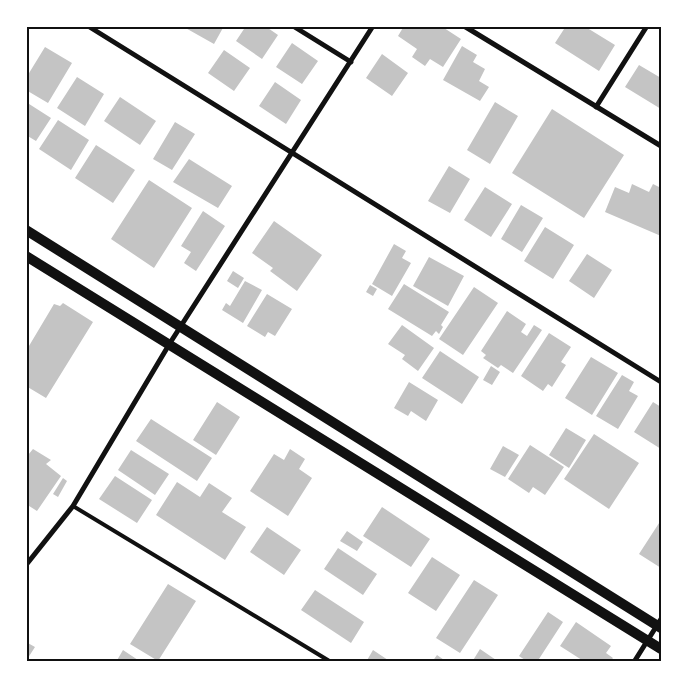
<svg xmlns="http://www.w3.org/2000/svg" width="687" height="688" font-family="'Fira Sans Condensed',sans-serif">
<rect width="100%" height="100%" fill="#fff"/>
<path fill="#c4c4c4" d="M182,26H224L214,44Z
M246,26H265L278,35L262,59L236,41Z
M404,26H441L461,39L443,67L430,59L425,66L412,57L417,49L398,36Z
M566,26H584L615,45L599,71L555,43Z
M292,43L318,61L302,84L276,67Z
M462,46L477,55L473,62L485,69L479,81L489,87L480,101L443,80Z
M45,47L72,63L48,103L26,90V78Z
M224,50L250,68L234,91L208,73Z
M382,54L408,73L392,96L366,78Z
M639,65L661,78V109L625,87Z
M77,77L104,94L85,126L57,108Z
M275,82L301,100L286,124L259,106Z
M120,97L156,121L140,145L104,121Z
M26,102L51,118L36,141L26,135Z
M495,102L518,116L490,164L467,150Z
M552,109L624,155L584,218L512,173Z
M58,120L89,140L71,170L39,149Z
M175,122L195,134L172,170L153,159Z
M96,145L135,170L113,203L75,178Z
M189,159L232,186L218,208L173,182Z
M449,166L470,179L450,213L428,201Z
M149,180L192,208L154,268L111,239Z
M632,184L649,192L653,184L661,188V236L605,212L615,187L629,193Z
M485,187L512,204L491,237L464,220Z
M521,205L543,218L522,252L501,239Z
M203,211L225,226L196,271L184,263L191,252L181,246Z
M274,221L322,255L297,291L270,271L273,268L252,253Z
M545,227L574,245L553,279L524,261Z
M394,244L406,251L402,258L411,263L392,296L372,284Z
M587,254L612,270L594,298L569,281Z
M429,257L464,276L448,306L413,286Z
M233,271L244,278L238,288L227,281Z
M245,281L262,290L243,323L222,310L226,303L230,306Z
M404,284L449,312L441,325L443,327L439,334L436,331L432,336L388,309Z
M370,285L377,289L373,296L366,292Z
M474,287L498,303L463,355L439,339Z
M267,294L292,309L275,336L268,332L265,337L247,326Z
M63,303L93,322L46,398L26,386V351L54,304L60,306Z
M507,311L526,324L521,332L527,336L534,325L542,330L513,373L501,365L498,368L483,358L486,355L481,351Z
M402,325L434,348L418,371L402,359L405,355L388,344Z
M549,333L571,347L561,362L566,365L552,387L548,384L543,391L521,376Z
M440,351L479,377L462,404L422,378Z
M591,357L618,373L592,415L565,398Z
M491,366L500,372L492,385L483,380Z
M622,375L634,382L629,391L638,396L618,429L596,416Z
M409,382L438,400L426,421L411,411L408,416L394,408Z
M217,402L240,417L216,455L193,440Z
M653,402L661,407V449L634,432Z
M151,419L212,458L197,481L136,441Z
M566,428L586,440L569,468L549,455Z
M594,434L639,463L609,509L564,479Z
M530,445L564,467L545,495L533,487L529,493L508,479Z
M503,446L519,455L505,477L490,469Z
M33,449L51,460L46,464L61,476L37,511L26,504V454L28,455Z
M290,449L305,459L299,469L312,478L288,516L250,491L274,454L284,460Z
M131,450L169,474L155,495L118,470Z
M115,476L152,500L137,523L99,499Z
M63,478L67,481L58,497L53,494Z
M177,482L200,497L209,483L232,498L222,512L246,527L225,560L156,515Z
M382,507L430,539L411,567L363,536Z
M661,520V568L639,554Z
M267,527L301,550L284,575L250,552Z
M347,531L363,542L357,551L340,541Z
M338,548L377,574L363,595L324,569Z
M432,557L460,575L436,611L408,593Z
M474,580L498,595L460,653L436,638Z
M168,584L196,601L158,661L130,644Z
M315,590L364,622L351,643L301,610Z
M548,612L563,622L537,662H528L519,656Z
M576,622L611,646L606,653L613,658L610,662H585L560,646Z
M26,642L35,647L26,661Z
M480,649L499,662H472Z
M123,650L141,662H116Z
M373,650L391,662H366Z
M437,655L447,662H432Z"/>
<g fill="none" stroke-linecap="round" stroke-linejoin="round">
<path stroke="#111" stroke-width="4" d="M73,506L331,662"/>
<path stroke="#111" stroke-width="5" d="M88,26L661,382
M293,26L351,62
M464,26L661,146
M596,107L647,26
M26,565L73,506L170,343L373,26
M634,662L661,619"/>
<path stroke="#111" stroke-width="10" d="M26,230L661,628
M26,256L661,649"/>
</g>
<rect width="687" height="688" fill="none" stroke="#ffffff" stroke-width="55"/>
<rect x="28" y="28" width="632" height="632" fill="none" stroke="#111" stroke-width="2"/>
</svg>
